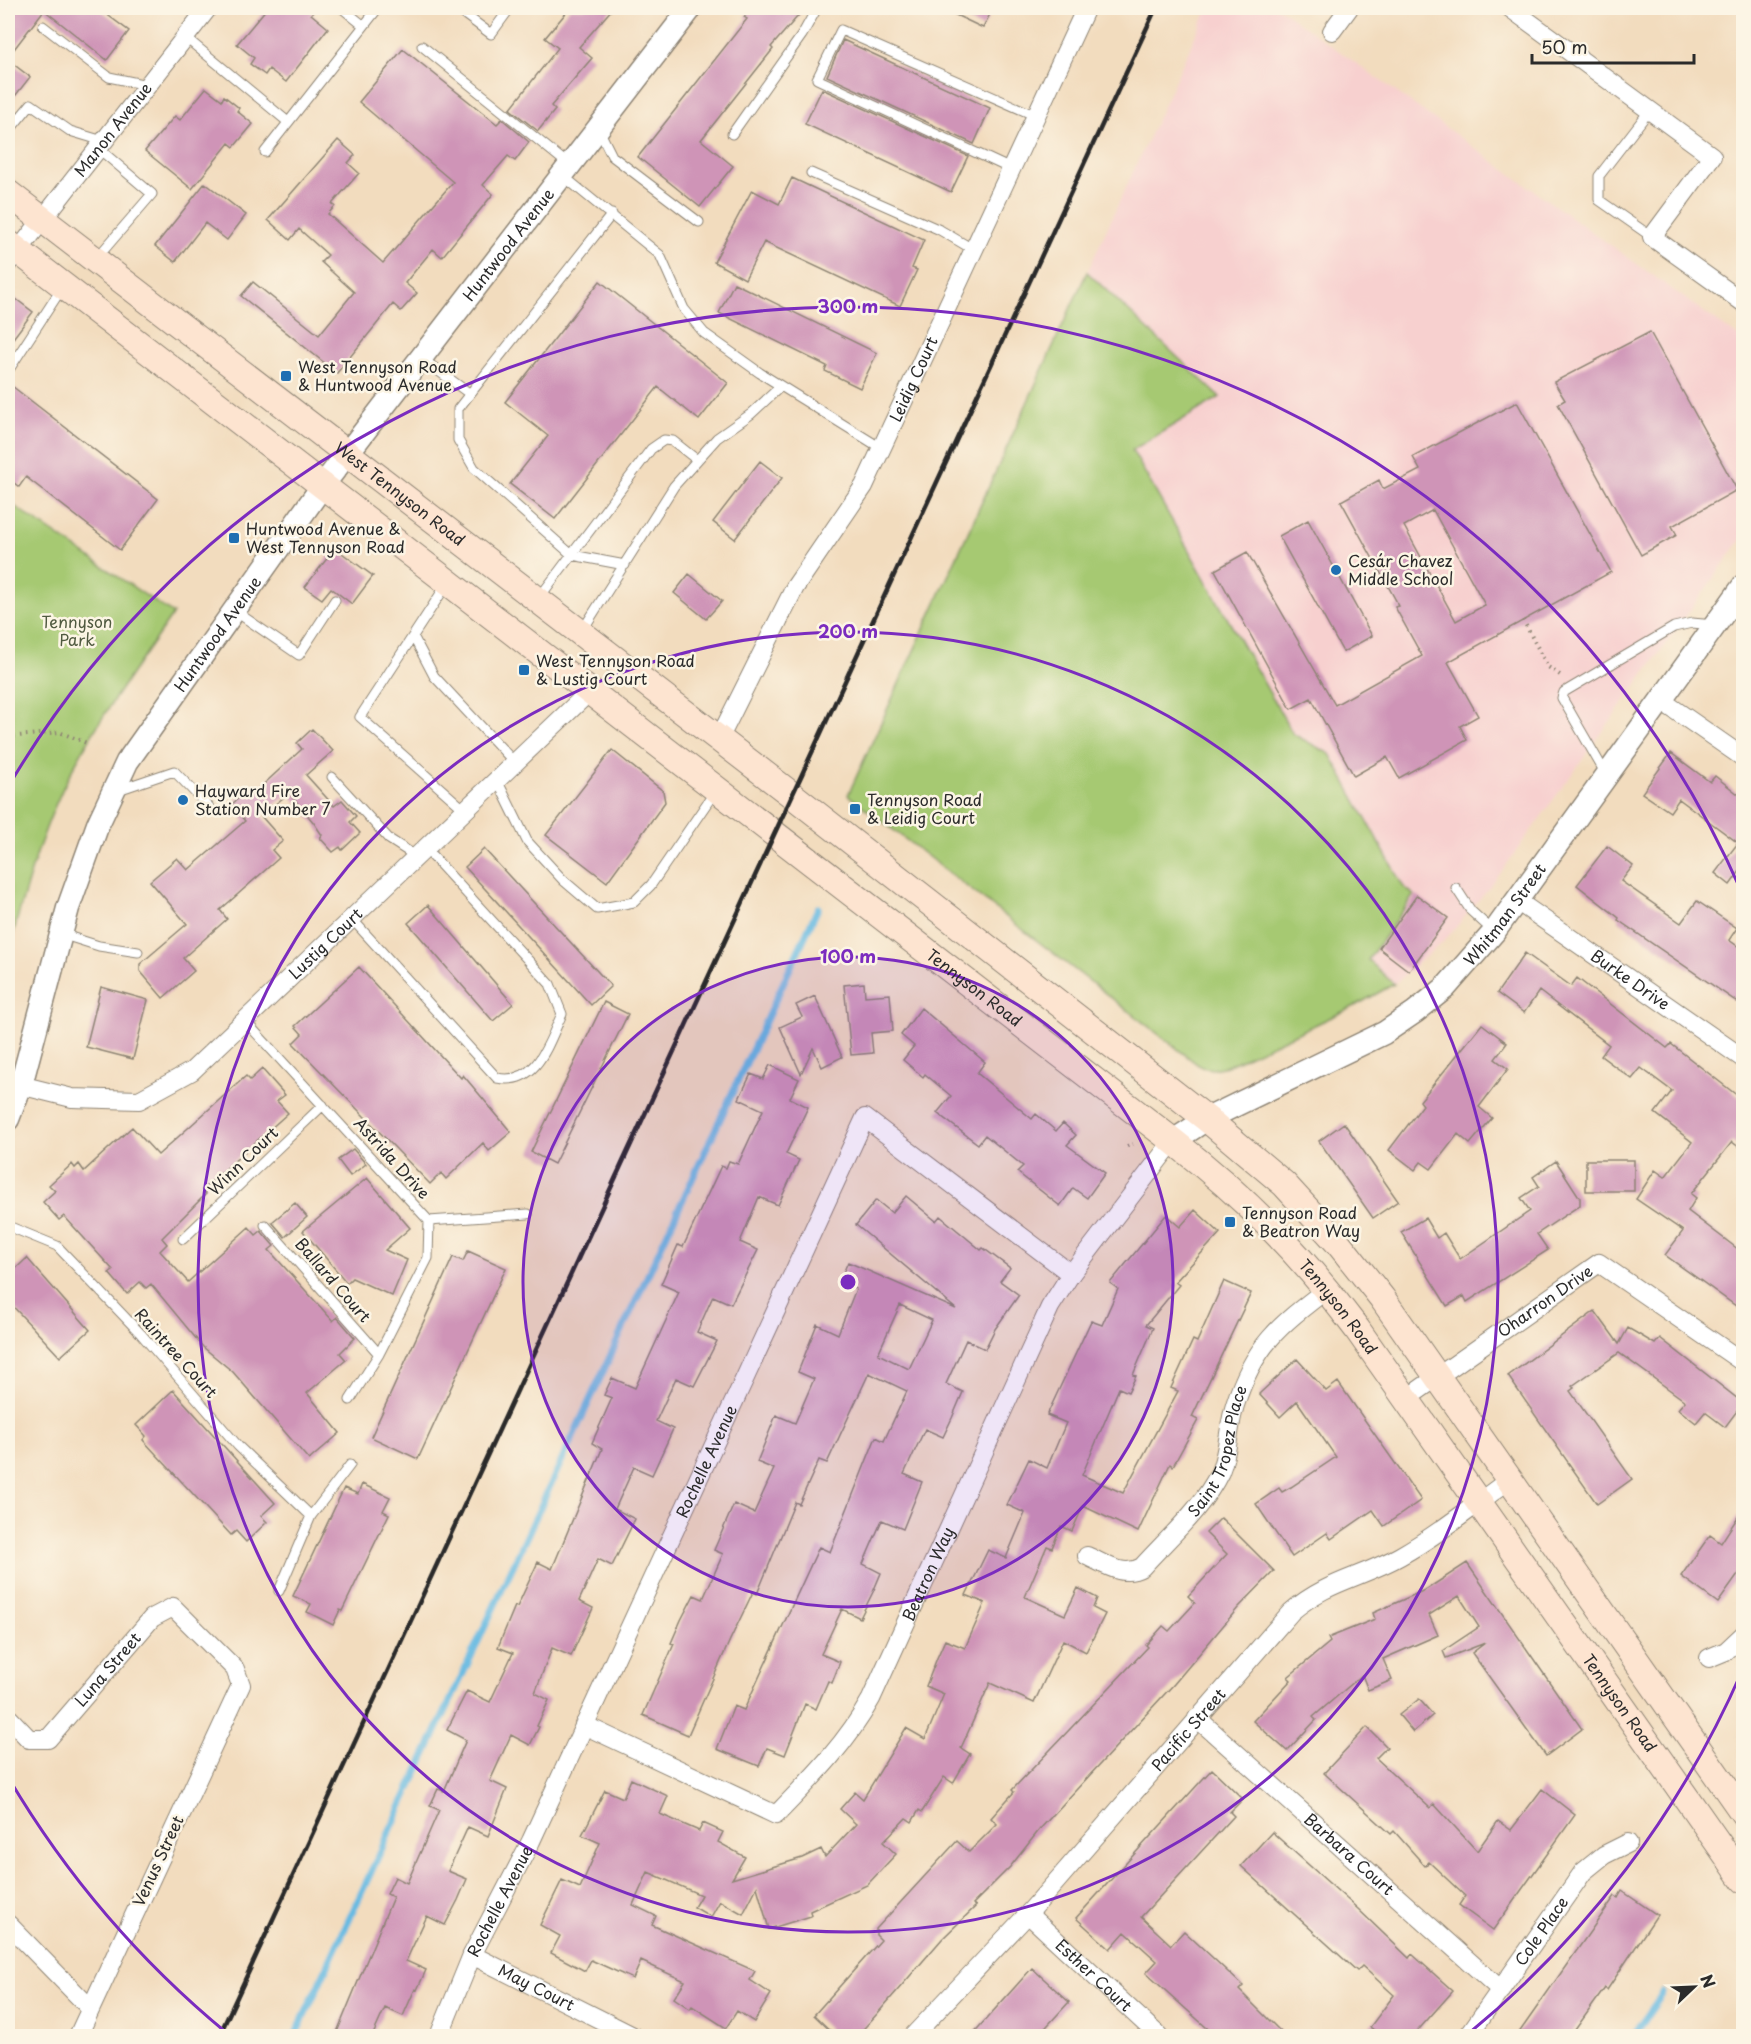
<svg xmlns="http://www.w3.org/2000/svg" width="1751" height="2044" font-family="'Playpen Sans',sans-serif">
<rect width="100%" height="100%" fill="#fcf5e5"/>
<filter id="ink" filterUnits="userSpaceOnUse"><feTurbulence type="fractalNoise" baseFrequency=".0167" numOctaves="2"/><feDisplacementMap in="SourceGraphic" scale="12" xChannelSelector="R" yChannelSelector="G"/><feConvolveMatrix kernelMatrix="1 2 1 2 8 2 1 2 1" color-interpolation-filters="sRGB"/></filter>
<filter id="wash" filterUnits="userSpaceOnUse"><feTurbulence type="fractalNoise" baseFrequency=".008" numOctaves="4" result="noise"/><feDisplacementMap in="SourceGraphic" scale="24" xChannelSelector="R" yChannelSelector="G"/><feGaussianBlur stdDeviation="1.35" result="paint"/><feColorMatrix in="noise" values="0 0 0 0 0 0 0 0 0 0 0 0 0 0 0 0 0 1.4 0 .05"/><feComposite in="paint" operator="in"/></filter>
<g filter="url(#wash)">
<rect width="100%" height="100%" fill="#f2dcbe"/>
<path fill="#f7d0cf" d="M1208,8H1279L1743,340V537L1494,882L1445,940L1394,984L1353,1007L1227,1066L1213,1069L1201,1067L848,795Z"/>
<path fill="#a6c972" stroke="#687a4e" stroke-width="1.5" d="M1087,272L1220,397L1132,450L1293,734L1330,754L1403,886L1414,895L1368,960L1394,984L1353,1007L1227,1066L1213,1069L1201,1067L848,795Z
M8,502L173,614C134,670 93,726 63,788C38,841 23,897 8,953Z"/>
<g fill="none" stroke-linecap="round" stroke-linejoin="round">
<path stroke="#66bae2" stroke-width="7" d="M295,2036L818,908
M1633,2036L1663,1993"/>
</g>
<g id="blocks">
<path fill="#cf94b7" fill-rule="evenodd" d="M8,8H98L129,31L107,60L44,10L8,57Z
M267,8H317L311,14L328,28L286,82L269,69L265,75L250,64L254,58L237,44Z
M570,8H613L579,47L592,58L551,106L555,110L538,131L510,109L558,48L545,38Z
M753,8H805L771,47L773,49L701,140L733,166L700,207L638,157L747,19L744,17Z
M941,8H993L983,28Z
M843,40L990,108L974,144L827,76Z
M403,49L497,124L502,119L529,142L515,161L508,156L483,185L493,194L442,257L433,249L405,283L417,293L401,311L393,304L337,373L241,296L253,282L319,335L354,292L321,262L328,255L299,229L290,240L268,220L338,140L355,155L348,163L359,173L332,204L335,206L328,214L383,263L453,182L359,102Z
M8,60L30,77L8,105Z
M206,88L222,100L224,96L239,108L237,111L253,124L234,147L229,143L192,189L145,151L175,116L180,120Z
M822,89L968,156L951,192L805,124Z
M792,178L924,240L912,268L917,270L900,306L764,242L745,279L714,262L752,190L779,204Z
M205,183L246,215L227,240L205,223L175,262L155,246Z
M600,281L728,383L699,420L658,387L555,519L510,484L548,436L505,402Z
M734,283L877,353L860,388L825,371L827,366L719,313Z
M8,293L33,312L8,345Z
M1650,332L1737,490L1672,526L1677,535L1641,555L1558,404L1565,400L1554,382Z
M8,383L158,499L120,550L26,477L19,487L8,478Z
M1517,402L1611,572L1448,662L1478,716L1460,726L1467,740L1399,778L1387,757L1354,776L1311,698L1291,709L1215,570L1247,552L1335,705L1422,656L1395,607L1399,606L1341,501L1379,480L1383,489L1420,470L1413,457ZM1433,510L1485,605L1456,621L1404,526Z
M760,461L782,478L735,539L713,522Z
M1308,520L1372,636L1343,652L1279,536Z
M335,548L373,576L352,604L331,588L322,599L305,587Z
M689,574L722,601L706,619L674,593Z
M312,729L333,751L306,775L334,806L342,800L356,816L350,822L360,833L342,850L340,847L333,852L320,838L322,835L314,823L289,793L261,816L283,841L272,850L279,858L220,910L227,919L183,958L194,971L163,998L140,971V964L187,924L150,881L177,858L188,870L245,821L231,805L249,789L253,794L302,749L297,743Z
M612,750L663,791L665,802L607,882L546,835Z
M1671,753L1710,782L1715,776L1743,798V867L1730,885L1715,873L1738,843L1679,799L1670,812L1642,793Z
M1607,846L1633,866L1621,881L1681,923L1697,901L1737,928L1729,940L1743,950V1006L1618,920L1619,918L1577,885Z
M484,849L611,986L591,1005L465,867Z
M1417,895L1448,918L1409,971L1379,948Z
M428,905L513,1004L493,1021L408,923Z
M1525,953L1571,986L1577,978L1667,1048L1671,1044L1743,1100V1150L1732,1142L1691,1194L1696,1198L1688,1211L1743,1253V1311L1665,1255L1683,1231L1636,1199L1655,1170L1665,1177L1692,1142L1655,1113L1672,1091L1641,1068L1632,1079L1601,1056L1609,1045L1539,991L1524,1013L1497,993Z
M359,967L461,1078L463,1075L511,1132L489,1151L483,1143L446,1179L441,1173L430,1184L293,1043L302,1034L295,1026Z
M864,983L865,996L890,994L893,1031L871,1033L873,1053L851,1055L844,985Z
M101,987L148,1000L133,1059L86,1047Z
M815,996L842,1057L822,1067L813,1048L801,1074L780,1027L802,1017L796,1005Z
M604,1002L628,1014L554,1164L531,1152Z
M921,1008L985,1062L977,1073L1032,1119L1036,1114L1056,1131L1063,1123L1076,1135L1067,1145L1105,1173L1087,1198L1073,1188L1060,1206L1017,1172L1023,1166L985,1135L978,1144L937,1113L951,1096L925,1074L923,1077L903,1060L914,1046L901,1035Z
M1482,1024L1507,1043L1495,1059L1508,1069L1479,1107L1492,1118L1470,1144L1458,1134L1431,1169L1421,1162L1415,1170L1389,1150L1423,1105L1420,1101Z
M770,1065L799,1079L790,1098L808,1107L786,1154L799,1160L778,1205L759,1197L740,1242L758,1250L731,1304L713,1296L697,1332L717,1341L694,1386L676,1378L656,1421L673,1429L652,1475L634,1467L615,1509L635,1519L612,1566L598,1559L579,1601L593,1608L571,1656L552,1648L535,1693L549,1700L537,1726L539,1727L530,1745L511,1735L490,1781L507,1789L488,1836L468,1827L448,1871L467,1879L458,1900L445,1925L427,1916L406,1961L426,1970L417,1990L415,1989L403,2016L385,2008L372,2037H335L393,1897L387,1894L395,1877L407,1883L439,1810L430,1806L438,1789L444,1791L466,1740L447,1730L467,1691L490,1702L513,1653L498,1647L515,1606L517,1607L538,1562L552,1569L602,1449L592,1443L612,1398L604,1395L612,1378L635,1388L679,1292L661,1284L678,1245L683,1247L721,1166L726,1168L729,1161L738,1164L763,1110L739,1099L751,1074L763,1079Z
M262,1069L285,1095L277,1101L288,1113L202,1190L206,1194L162,1238L167,1244L160,1251L188,1282L249,1227L256,1235L261,1231L274,1246L269,1250L333,1321L337,1317L355,1338L340,1353L346,1360L307,1393L340,1433L309,1460L233,1372L203,1347L151,1284L146,1288L140,1282L127,1294L109,1273L113,1270L64,1216L59,1220L43,1202L55,1191L49,1185L72,1164L75,1168L79,1164L84,1171L132,1127L158,1155L246,1076L250,1080Z
M1344,1123L1398,1201L1373,1218L1319,1141Z
M353,1149L366,1164L350,1176L338,1160Z
M1586,1160H1634V1191H1586Z
M1556,1161L1580,1198V1205L1537,1234L1548,1250L1467,1302L1464,1296L1447,1306L1401,1232L1425,1218L1437,1238L1444,1233L1460,1259L1530,1211L1521,1198L1539,1186L1533,1177Z
M367,1178L410,1228L385,1250L407,1260L392,1296L352,1278L347,1283L303,1231Z
M906,1196L936,1221L940,1216L981,1250L983,1248L1010,1268L1000,1281L1019,1295L995,1329L985,1349L966,1340L946,1384L963,1392L952,1418L943,1437L925,1429L904,1474L922,1482L903,1529L882,1520L863,1564L881,1573L873,1592L860,1618L842,1609L821,1654L840,1662L832,1683L828,1681L816,1709L805,1704L785,1755L767,1748L759,1766L717,1749L734,1706L744,1710L819,1547L830,1552L876,1437L884,1441L907,1391L869,1373L827,1463L819,1460L799,1504L795,1502L757,1594L753,1592L730,1640L688,1735L643,1715L674,1644L671,1643L681,1620L694,1595L703,1599L723,1554L714,1550L734,1504L754,1513L774,1469L757,1462L776,1415L795,1423L814,1379L798,1372L817,1324L838,1334L856,1289L839,1282L848,1262L956,1309L856,1225L876,1200L892,1213ZM900,1305L932,1320L909,1369L878,1354Z
M295,1203L307,1217L285,1237L272,1222Z
M1195,1210L1220,1233L1175,1282L1179,1285L1146,1325L1153,1328L1133,1375L1136,1376L1128,1392L1119,1388L1082,1475L1123,1493L1178,1391L1171,1388L1193,1340L1197,1342L1224,1281L1251,1293L1192,1417L1198,1420L1173,1466L1170,1464L1138,1532L1083,1506L1072,1531L1061,1526L1052,1548L1047,1546L1025,1597L1065,1615L1078,1588L1097,1598L1093,1608L1105,1614L1086,1652L1063,1640L1034,1703L990,1683L961,1748L970,1754L953,1783L944,1777L922,1812L919,1810L912,1822L906,1818L883,1842L896,1854L867,1885L810,1911L811,1916L769,1929L757,1887L743,1914L720,1901L711,1917L694,1907L701,1895L648,1872L633,1905L656,1916L652,1925L755,1971L750,1980L771,1994L754,2022L737,2011L726,2028L692,2006L690,2009L674,1998L685,1981L641,1961L633,1979L591,1960L585,1971L551,1953L560,1936L540,1925L562,1880L580,1888L600,1843L582,1835L605,1790L623,1798L631,1779L668,1796L660,1814L699,1831L703,1823L723,1832L718,1842L745,1857L732,1879L802,1858L821,1849L825,1857L856,1824L840,1809L855,1792L863,1799L906,1728L925,1739L944,1694L926,1686L937,1658L945,1640L965,1648L985,1603L966,1595L988,1550L1006,1558L1025,1513L1007,1505L1029,1459L1047,1468L1066,1423L1047,1415L1091,1321L1102,1325L1118,1289L1110,1283L1166,1215L1180,1227Z
M468,1251L506,1268L418,1459L371,1437L453,1257L463,1261Z
M27,1258L90,1330L60,1357L8,1301V1276Z
M1595,1311L1619,1344L1628,1328L1655,1344L1660,1338L1743,1403L1725,1427L1705,1412L1696,1423L1678,1409L1685,1401L1619,1353L1572,1386L1574,1388L1570,1391L1632,1479L1597,1504L1508,1376Z
M1297,1359L1326,1391L1338,1382L1421,1500L1384,1526L1373,1510L1331,1539L1327,1533L1292,1557L1256,1504L1279,1488L1282,1492L1291,1487L1336,1457L1297,1401L1280,1417L1259,1394Z
M173,1390L275,1503L261,1516L267,1522L246,1542L236,1531L231,1535L143,1440L146,1436L136,1425Z
M362,1484L390,1497L383,1511L389,1514L342,1611L340,1610L333,1625L307,1612L311,1604L293,1596L344,1488L358,1494Z
M1743,1509V1568L1718,1603L1681,1576L1710,1535L1721,1543Z
M1221,1518L1274,1571L1238,1608L1174,1684L1040,1829L1010,1867L973,1904L976,1906L942,1939L877,2014L856,2037H837L814,2015L881,1940L876,1935V1929L957,1841L969,1852L997,1824L991,1818L1014,1792L1012,1790L1148,1647L1146,1645L1163,1626L1169,1631L1195,1603L1188,1596L1227,1554L1206,1533Z
M1467,1563L1582,1729L1546,1756L1472,1653L1485,1643L1446,1658L1443,1651L1479,1627L1459,1596L1429,1615L1438,1635L1383,1659L1392,1680L1368,1690L1362,1675L1313,1717L1316,1720L1287,1751L1253,1721L1291,1680L1288,1677L1330,1642L1328,1638L1375,1619L1373,1613L1427,1589Z
M1419,1699L1433,1715L1413,1732L1399,1715Z
M1367,1727L1387,1747L1376,1758L1430,1808L1434,1804L1477,1851L1498,1821L1511,1830L1542,1789L1575,1815L1493,1930L1459,1905L1465,1896L1429,1862L1425,1866L1394,1831L1391,1834L1324,1773Z
M1212,1769L1243,1799L1230,1812L1234,1816L1141,1917L1171,1945L1184,1931L1243,1986L1239,1990L1286,2037H1217L1146,1973L1157,1961L1125,1932L1110,1949L1076,1918Z
M1272,1832L1358,1909L1409,1958L1412,1954L1453,1991L1412,2037H1383L1370,2027L1394,1995L1362,1966L1357,1971L1241,1866Z
M1622,1891L1657,1915L1607,1990L1605,1988L1570,2037H1516L1615,1896L1618,1898Z
M1032,1968L1069,2002L1037,2037H970Z"/>
</g>
</g>
<g filter="url(#ink)">
<use href="#blocks" fill-opacity="0" stroke="#8e8474" stroke-width="1.5"/>
<g fill="none" stroke-linecap="round" stroke-linejoin="round">
<g stroke="#8e8474" stroke-width="11">
<path id="service" d="M342,8L364,26
M456,8L491,34L510,8
M43,26L109,77L147,85
M185,37L288,122
M422,46L569,165
M1650,110L1599,176V200L1652,237
M599,130L612,156L699,222
M8,132L31,104L70,131L103,141
M732,134L802,35L817,8
M265,152L378,8
M1011,169L817,79L841,30L1036,116
M811,173L940,230L974,250
M562,175L660,255L684,309L704,333L760,373L881,448
M612,214L458,409V440L474,468L572,555L625,565
M96,259L152,194L98,148
M8,270L19,256
M421,358L470,394
M8,371L62,288
M447,584L360,717L466,811
M539,598L651,449L664,440L673,441L697,460
M235,611L299,655L335,600
M582,631L674,486L717,438L751,414L781,386
M413,636L434,676L515,763
M1607,776L1562,698L1564,692L1674,627L1692,623L1714,625
M332,777L389,839L417,857
M497,780L527,841L563,880L597,909L634,902L651,885L716,790
M118,790L174,771L209,807
M1456,888L1471,911L1494,932
M352,919L497,1078C537,1086 548,1044 562,1014L550,984L426,849
M61,934L99,946L138,952
M246,1022L429,1221L428,1258L379,1354L350,1400
M429,1221L528,1214
M265,1225L379,1354
M8,1226L57,1246L141,1334L238,1446L311,1516
M183,1239L323,1105
M279,1591L311,1516L350,1465"/>
</g>
<g stroke="#8e8474" stroke-width="20">
<g id="minor">
<path d="M1510,8L1712,156L1652,237L1744,303"/>
<path d="M1332,31L1349,8"/>
<path id="s1" d="M18,251L208,8"/>
<path d="M1662,701L1744,758"/>
<path id="s2" d="M719,739L795,587L864,486L1086,8"/>
<path id="s3" d="M1517,901L1744,1059"/>
<path id="s4" d="M8,1082L72,1098L139,1100L192,1071L590,691"/>
<path id="s5" d="M1406,1399L1599,1263L1744,1363"/>
<path id="s6" d="M1087,1556C1105,1564 1123,1578 1142,1567C1168,1538 1203,1508 1220,1472C1229,1450 1228,1427 1235,1405C1254,1345 1279,1326 1327,1289"/>
<path d="M1709,1658L1726,1651L1744,1634"/>
<path id="s7" d="M8,1717L29,1739H48L152,1618L173,1607L235,1669L241,1685L78,2036"/>
<path id="s8" d="M1197,1718L1501,1990"/>
<path id="s9" d="M584,1725L776,1815C812,1778 846,1744 871,1699L1050,1307L1071,1274L1173,1141"/>
<path id="s10" d="M1028,1914L1159,2036"/>
<path d="M8,1924L89,2007"/>
<path id="s11" d="M472,1955L633,2036"/>
<path id="s12" d="M439,2036L472,1955L531,1841L865,1118L1071,1274"/>
<path id="s13" d="M913,2036L1028,1914L1291,1612C1327,1581 1361,1578 1400,1556C1439,1534 1473,1506 1509,1480"/>
<path id="s14" d="M1468,2036L1583,1872L1604,1855L1628,1843"/>
</g>
</g>
<g stroke="#8e8474" stroke-width="25">
<g id="tertiary">
<path id="s15" d="M8,1119L21,1085L68,908L98,824L127,762L323,485L691,8"/>
<path id="s16" d="M1173,1141L1207,1119L1384,1033L1415,1012L1445,988L1494,932L1744,585"/>
</g>
</g>
<g stroke="#8e8474" stroke-width="28">
<g id="secondary">
<path id="s17" d="M8,193L792,795L1207,1119L1284,1184L1339,1244L1382,1298L1744,1814"/>
<path id="s18" d="M8,243L1173,1141C1246,1198 1301,1254 1357,1329L1744,1880"/>
</g>
</g>
<path stroke="#8e8474" stroke-width="4" stroke-dasharray="1.5 4.5" stroke-linecap="butt" d="M1523,620L1548,667L1563,677
M8,737L59,732L87,743
M1127,1146L1133,1144"/>
<use href="#service" stroke="#fff" stroke-width="9"/>
<use href="#minor" stroke="#fff" stroke-width="18"/>
<use href="#tertiary" stroke="#fff" stroke-width="22"/>
<use href="#secondary" stroke="#fde4d0" stroke-width="26"/>
<path stroke="#2b2b2b" stroke-width="4.5" d="M219,2036L1156,8
M1743,2036H1744"/>
</g>
</g>
<circle cx="848" cy="1282" r="325" fill="#7b2cbf" fill-opacity=".12"/>
<g fill="none" stroke="#7b2cbf" stroke-width="3">
<circle cx="848" cy="1282" r="325"/>
<circle cx="848" cy="1282" r="650"/>
<path d="M1742 1671A975 975 0 0 1 1468 2034M228 2034A975 975 0 0 1 8 1777M8 787A975 975 0 0 1 1742 893"/>
</g>
<g fill="#1f6fb2" stroke="#fcf5e5" stroke-width="2">
<rect x="280" y="370" width="12" height="12" rx="3"/>
<rect x="228" y="532" width="12" height="12" rx="3"/>
<circle cx="1336" cy="570" r="6"/>
<rect x="518" y="664" width="12" height="12" rx="3"/>
<circle cx="183" cy="800" r="6"/>
<rect x="849" y="803" width="12" height="12" rx="3"/>
<rect x="1224" y="1216" width="12" height="12" rx="3"/>
</g>
<g text-anchor="middle" stroke-width="5" stroke-linejoin="round" paint-order="stroke">
<g font-size="16" fill="#2b2b2b" stroke="#fcf5e5">
<text dy="6" stroke="none"><textPath href="#s1" startOffset="154">Manon Avenue</textPath></text>
<text dy="6" stroke="none"><textPath href="#s15" startOffset="1020">Huntwood Avenue</textPath></text>
<text dy="6" stroke="none"><textPath href="#s2" startOffset="410">Leidig Court</textPath></text>
<text dy="6" stroke="none"><textPath href="#s17" startOffset="494">West Tennyson Road</textPath></text>
<text dy="6" stroke="none"><textPath href="#s15" startOffset="534">Huntwood Avenue</textPath></text>
<text dy="6" stroke="none"><textPath href="#s16" startOffset="408">Whitman Street</textPath></text>
<text dy="6" stroke="none"><textPath href="#s4" startOffset="378">Lustig Court</textPath></text>
<text dy="6" stroke="none"><textPath href="#s3" startOffset="138">Burke Drive</textPath></text>
<text dy="6" stroke="none"><textPath href="#s18" startOffset="1220">Tennyson Road</textPath></text>
<text transform="translate(392 1158) rotate(48)" y="6">Astrida Drive</text>
<text transform="translate(243 1161) rotate(-44)" y="6">Winn Court</text>
<text transform="translate(333 1280) rotate(49)" y="6">Ballard Court</text>
<text dy="6" stroke="none"><textPath href="#s5" startOffset="170">Oharron Drive</textPath></text>
<text dy="6" stroke="none"><textPath href="#s18" startOffset="1706">Tennyson Road</textPath></text>
<text transform="translate(176 1353) rotate(48)" y="6">Raintree Court</text>
<text dy="6" stroke="none"><textPath href="#s6" startOffset="201">Saint Tropez Place</textPath></text>
<text dy="6" stroke="none"><textPath href="#s12" startOffset="634">Rochelle Avenue</textPath></text>
<text dy="6" stroke="none"><textPath href="#s9" startOffset="500">Beatron Way</textPath></text>
<text dy="6" stroke="none"><textPath href="#s7" startOffset="141">Luna Street</textPath></text>
<text dy="6" stroke="none"><textPath href="#s18" startOffset="2192">Tennyson Road</textPath></text>
<text dy="6" stroke="none"><textPath href="#s13" startOffset="412">Pacific Street</textPath></text>
<text dy="6" stroke="none"><textPath href="#s8" startOffset="204">Barbara Court</textPath></text>
<text transform="translate(158 1861) rotate(-65)" y="6">Venus Street</text>
<text dy="6" stroke="none"><textPath href="#s12" startOffset="148">Rochelle Avenue</textPath></text>
<text dy="6" stroke="none"><textPath href="#s14" startOffset="128">Cole Place</textPath></text>
<text dy="6" stroke="none"><textPath href="#s10" startOffset="90">Esther Court</textPath></text>
<text dy="6" stroke="none"><textPath href="#s11" startOffset="72">May Court</textPath></text>
</g>
<g font-size="16" fill="#2b2b2b" stroke="#fcf5e5" text-anchor="start">
<text x="298" y="373">West Tennyson Road<tspan x="298" dy="18">&amp; Huntwood Avenue</tspan></text>
<text x="246" y="535">Huntwood Avenue &amp;<tspan x="246" dy="18">West Tennyson Road</tspan></text>
<text x="1348" y="567">Cesár Chavez<tspan x="1348" dy="18">Middle School</tspan></text>
<text x="536" y="667">West Tennyson Road<tspan x="536" dy="18">&amp; Lustig Court</tspan></text>
<text x="195" y="797">Hayward Fire<tspan x="195" dy="18">Station Number 7</tspan></text>
<text x="867" y="806">Tennyson Road<tspan x="867" dy="18">&amp; Leidig Court</tspan></text>
<text x="1242" y="1219">Tennyson Road<tspan x="1242" dy="18">&amp; Beatron Way</tspan></text>
</g>
<g font-size="16" fill="#505a40" stroke="#fcf5e5">
<text x="77" y="628">Tennyson<tspan x="77" dy="18">Park</tspan></text>
</g>
</g>
<circle cx="848" cy="1282" r="9" fill="#7b2cbf" stroke="#fcf5e5" stroke-width="3"/>
<g font-size="18" text-anchor="middle" font-weight="bold" fill="#7b2cbf" stroke="#fcf5e5" stroke-width="5" stroke-linejoin="round" paint-order="stroke">
<text x="848" y="313">300 m</text>
<text x="848" y="638">200 m</text>
<text x="848" y="963">100 m</text>
</g>
<rect width="1751" height="2044" fill="none" stroke="#fcf5e5" stroke-width="30"/>
<g transform="translate(1694 1987) rotate(67)" stroke="#fcf5e5" stroke-width="4.5" paint-order="stroke">
<path d="M0-4.5L10 22L0 15L-10 22Z" fill="#2b2b2b"/>
<text y="-9" font-size="16" font-weight="bold" text-anchor="middle" fill="#2b2b2b">N</text>
</g>
<path d="M1532 54v9h162v-9" fill="none" stroke="#2b2b2b" stroke-width="3"/>
<text x="1541" y="54" font-size="18" fill="#2b2b2b" stroke="#fcf5e5" stroke-width="4.5" paint-order="stroke">50 m</text>
</svg>
